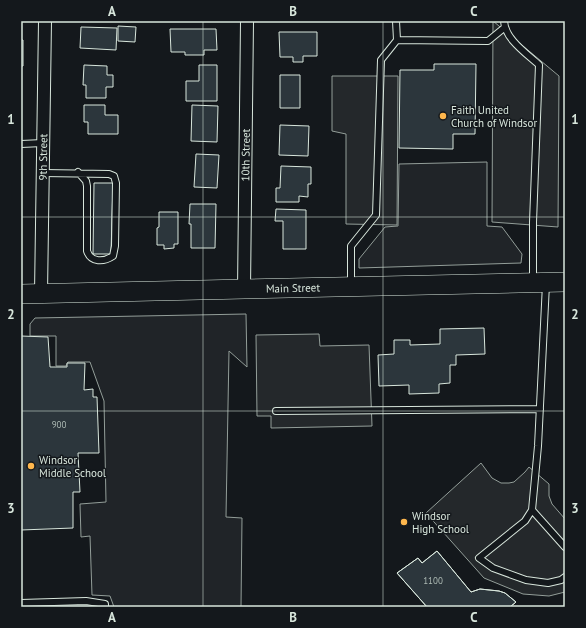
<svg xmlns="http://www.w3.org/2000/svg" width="586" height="628" font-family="'PT Sans',sans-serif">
<rect width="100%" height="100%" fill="#14181c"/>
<path fill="#202428" stroke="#939e99" d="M487,162V226L502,227L522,254L521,263L359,268V259L385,227L398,226L399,164Z
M246,314L247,367L229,351L226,517L242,518L241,607H114L110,596L92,595L90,536L81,537L80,504L106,502L104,401L90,362H68L66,366H56V336H30V324L35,318Z"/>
<path fill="#24282b" stroke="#939e99" d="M493,21L559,76L558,227L492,222Z
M332,76H398L397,225L346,224V134L332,131Z
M319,334L320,346L369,345L372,426L271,428V416H257L256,335Z
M481,463L492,478L501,483H509L514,482L525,472L529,467L549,484V496L552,504L565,519V592L549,596L523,594L484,578L426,513Z"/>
<path fill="#2c363c" stroke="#d8e6dc" d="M118,26L136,27L135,42L118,41Z
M81,27L117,28L116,50L80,48Z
M170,29H216L217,50H204V55H185V52H171Z
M279,32H317V56H303V62H293V57H280Z
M21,40H23V66H21Z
M434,64H476L475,134H453V149L399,148L400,70H434Z
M84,65L107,66V75H113V87H106V98H86V85H83Z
M199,65H217V101H186V81H199Z
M280,75H300V108H280Z
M84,105H105V115H118V134H88V122H84Z
M192,105L218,106L217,142L191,141Z
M280,125L309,126L308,156L279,155Z
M196,154L219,155L217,188L194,187Z
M281,166L311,167V184H308V197L299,196V202H276V188H280Z
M94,183H113L111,254H93Z
M190,204H216L215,248H191V224H189Z
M276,209L306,210V249H283V221H275Z
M159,212H178V244H174V248L164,249V245H157V228L159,227Z
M484,328L485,354L456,355V365H450V383L439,384V393L409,394V385L379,386L378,355L394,354V340H410V345L440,344V329Z
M21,336L48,337L50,367H67V363H85L84,390L93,389V397H97L99,453H78L80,492H73V528L21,530Z
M437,551L471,592L480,589L499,591L505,593L516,602L510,607H427L397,573L418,558L422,563Z
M437,551L471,592L480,589L499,591L505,593L516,602L510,607H427L397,573L418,558L422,563Z"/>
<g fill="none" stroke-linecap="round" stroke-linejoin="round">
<g stroke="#d8e6dc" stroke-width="8">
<path id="lane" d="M396,21L397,40
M504,21C505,39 526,53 539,65L533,222V280
M21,144L43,143
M43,173L109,174L114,176L116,183L115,246L113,256C104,262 91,263 87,251V186L86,181L78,172
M546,284L538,446L532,510L565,547
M351,285V246L376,215L381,60L397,40L488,41L504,28
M276,411L540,409
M532,510L525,521L479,558L493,568L526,580L548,583L561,580L565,577
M21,603L86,601L105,604V607"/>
</g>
<g stroke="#d8e6dc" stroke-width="14">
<g id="street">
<path id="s1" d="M244,289L247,21"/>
<path id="s2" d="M41,293L45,21"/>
</g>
</g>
<g stroke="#d8e6dc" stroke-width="20">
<g id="primary">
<path id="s3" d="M21,294L565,282"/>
</g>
</g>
<use href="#lane" stroke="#14181c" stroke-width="6"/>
<use href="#street" stroke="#14181c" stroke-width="12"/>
<use href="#primary" stroke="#14181c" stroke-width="19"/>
</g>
<path fill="none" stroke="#d8e6dc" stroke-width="1" stroke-opacity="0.55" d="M203,21V607M383,21V607M21,217H565M21,411H565"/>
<g fill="#ffb74d" stroke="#14181c" stroke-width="1.5">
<circle cx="443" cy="116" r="4"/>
<circle cx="31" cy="466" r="4"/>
<circle cx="404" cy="522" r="4"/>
</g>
<g text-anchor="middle" stroke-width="3" stroke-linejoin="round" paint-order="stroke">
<g font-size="9" fill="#adbab4">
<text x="59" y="428">900</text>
<text x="433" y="584">1100</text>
</g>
<g font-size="11" fill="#d8e6dc" stroke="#14181c" text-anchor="start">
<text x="451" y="114">Faith United<tspan x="451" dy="13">Church of Windsor</tspan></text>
<text x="39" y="464">Windsor<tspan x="39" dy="13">Middle School</tspan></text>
<text x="412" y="520">Windsor<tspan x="412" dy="13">High School</tspan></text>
</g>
<g font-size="11" fill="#d8e6dc" stroke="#14181c">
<text dy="4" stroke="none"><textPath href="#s1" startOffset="134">10th Street</textPath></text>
<text dy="4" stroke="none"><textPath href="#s2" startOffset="136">9th Street</textPath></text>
<text dy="4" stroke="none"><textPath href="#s3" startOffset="272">Main Street</textPath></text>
</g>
</g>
<rect width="586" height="628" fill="none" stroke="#14181c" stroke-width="44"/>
<rect x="22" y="22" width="542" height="584" fill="none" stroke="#d8e6dc" stroke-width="1.5"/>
<g font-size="13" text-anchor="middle" font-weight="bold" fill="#d8e6dc">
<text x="112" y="16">A</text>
<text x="293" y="16">B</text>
<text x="474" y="16">C</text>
<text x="11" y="124">1</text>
<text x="575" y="124">1</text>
<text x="11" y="319">2</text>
<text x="575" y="319">2</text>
<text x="11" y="513">3</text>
<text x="575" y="513">3</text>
<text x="112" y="622">A</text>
<text x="293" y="622">B</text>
<text x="474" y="622">C</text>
</g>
</svg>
